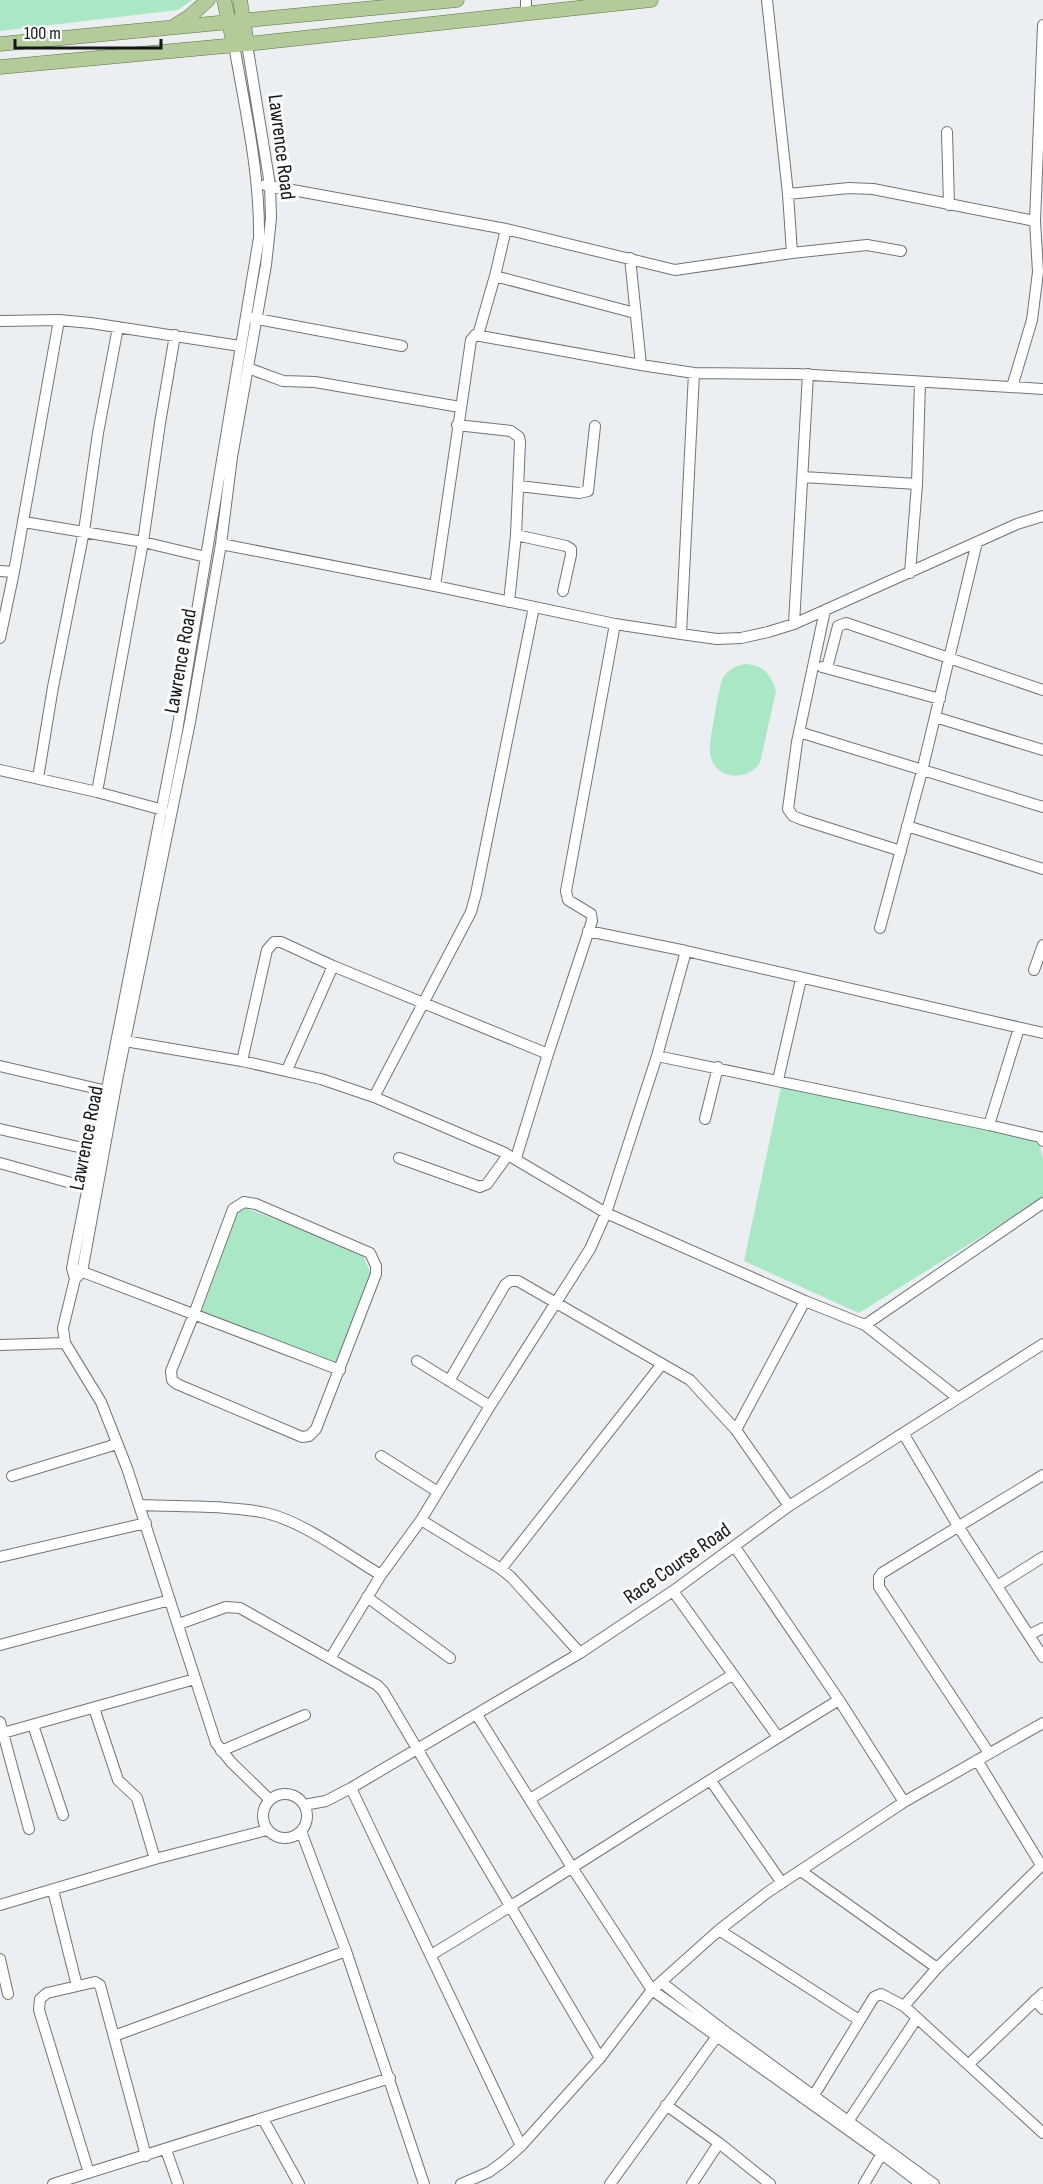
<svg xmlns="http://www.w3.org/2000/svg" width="1043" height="2184" font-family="'Sofia Sans Condensed',sans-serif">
<rect width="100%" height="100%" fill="#eceff1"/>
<path fill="#aae8c5" d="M0,0H192L178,10L0,31Z
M744,664C762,664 771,674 776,691L760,763C746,782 715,780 710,754C708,747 719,689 722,680C726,671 735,666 744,664Z
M781,1087L1038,1139L1043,1158V1198L859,1313L744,1261Z
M240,1206L361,1252L371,1274L337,1363L201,1313Z"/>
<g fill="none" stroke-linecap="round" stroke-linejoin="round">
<g stroke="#727476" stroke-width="12">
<path id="minor" d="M526,0V13
M234,45C245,109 260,173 259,238L177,731L72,1268L75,1279L63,1328L65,1343L101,1402L127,1468L216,1743L231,1762L269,1799
M947,132L949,205
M265,185L506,229L675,270L792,253L788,194L767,0
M788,194L849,188L873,189L1035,221
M792,253L867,245L901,251
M630,258L641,365
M495,276L635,313
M252,318L402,346
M0,321L59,320L91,323L240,346
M478,335L495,276L506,229
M248,368L283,381L315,382L460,407
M1012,387L1032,320L1038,272L1035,221L1043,25
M457,425L511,431L519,437L520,442L516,535L509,602
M803,477L917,484
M519,486L579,493L588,491L595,426
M24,522L143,542L206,557
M516,535L566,546L571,549V555L563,591
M221,544L435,586L615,624L681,634L717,639L741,638L768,632L794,624L1017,524L1043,516
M0,571L14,572
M910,573L917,484L920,382
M435,586L471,340L475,335L641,365L694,373L797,374L1043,389
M825,610L797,742L788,809L793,816L803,820L901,851
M794,624L808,374
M681,634L694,373
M0,638L14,572L59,320
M822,667L940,699
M827,668L838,626L846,623L1043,690
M935,717L1043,750
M799,732L1043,807
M0,770L97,792L163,810
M38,778L53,687L84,531L98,433L118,327
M97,792L143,542L160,423L175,335
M907,826L1043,869
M880,928L922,771L977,542
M588,931L686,951L1043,1033
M1034,970L1043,945
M125,1041L242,1061L321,1079L374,1097L503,1152L606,1213L805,1301L865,1325L958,1398
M657,1056L989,1125L1040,1137L1043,1141
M242,1061L267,950L274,942H281L333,966L548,1054
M0,1066L107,1091
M287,1070L333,966
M778,1080L801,979
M374,1097L471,912L476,894L534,607
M705,1119L718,1067
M989,1125L1019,1028
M0,1129L96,1151
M399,1158L480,1187L487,1184L508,1155
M516,1158L548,1054L592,921L591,914L568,900L566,891L615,624
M0,1163L89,1188
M244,1202L256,1204L370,1253L376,1266V1274L316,1429L309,1436L302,1437L177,1384L172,1380L171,1371L194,1314L233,1209Z
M75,1269L340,1370
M75,1279L82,1272L117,1080L190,722L221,544L232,457L266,265L271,218L270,185L247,44
M865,1325L1043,1203
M0,1345L65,1343
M417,1361L490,1406
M449,1381L505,1285L510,1281H518L690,1380L736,1430L789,1506
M736,1430L805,1301
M903,1433L958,1526L1043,1657
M381,1456L438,1492
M12,1476L117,1444
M141,1505C179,1507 230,1505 266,1513C304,1522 347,1555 381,1575
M421,1520L501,1569L511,1577L580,1653
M735,1547L839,1700L904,1802
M0,1557L146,1523
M501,1569L662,1364
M997,1586L1043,1557
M673,1591L778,1737
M367,1597L450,1658
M179,1624L226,1607L240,1608L377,1685L383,1691L600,2058
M1029,1635L1043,1628
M0,1645L170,1600
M331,1657L381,1575L421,1520L490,1406L590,1249L606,1213L657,1056L686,951
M94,1708L118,1780L137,1798L155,1859
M477,1715L573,1869L652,1990L882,2154L921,2184
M0,1722L29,1829
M33,1725L63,1815
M3,1733L195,1679
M221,1751L305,1715
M989,1753L879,1587V1577L882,1573L1043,1475
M977,1760L1041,1865
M711,1781L782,1883
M351,1788L521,2146
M263 1816a22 22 0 1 1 44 0a22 22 0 1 1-44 0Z
M530,1799L732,1675
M304,1805L326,1801L351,1788L580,1653L673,1591L789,1506L1043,1344
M301,1831L346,1951L424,2184
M801,1871L937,1968
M53,1890L77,1986
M0,1905L155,1859L267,1830
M719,1930L859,2020
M431,1955C569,1872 702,1783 839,1700
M0,1959L8,1994
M661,1982L722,2029L934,2184
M1035,2000L1043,2009
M904,2006L937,1968L1043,1864
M114,2036L346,1951
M969,2064L1043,1993
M814,2095L874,1997L881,1994L904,2006L1043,2133
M666,2105L719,2143L770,2184
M263,2119L299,2184
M849,2120L917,2018
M166,2150L178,2184
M89,2173L39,2010L40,1999L47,1993L95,1982L100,1985L146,2156
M53,2184L390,2078
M461,2184L489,2172L504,2161L521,2146L600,2058L652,1990L719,1930L768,1892L904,1802L1043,1723
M610,2184L720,2032
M692,2184L719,2143
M864,2184L884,2150"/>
</g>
<g stroke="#5b733f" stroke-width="15">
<path id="major" d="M224,0L234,45
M240,0L247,44
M176,25L189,17L208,0
M0,44L457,0
M0,67L247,44L651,0"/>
</g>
<use href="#minor" stroke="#fff" stroke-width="10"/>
<use href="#major" stroke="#b3ca99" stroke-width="14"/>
</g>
<g text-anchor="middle" stroke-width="6" stroke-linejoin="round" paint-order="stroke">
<g font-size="21" fill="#141516" stroke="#fafcfe">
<text transform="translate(282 147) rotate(83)" y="7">Lawrence Road</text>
<text transform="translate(180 661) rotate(-80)" y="7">Lawrence Road</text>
<text transform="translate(86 1138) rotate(-79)" y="7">Lawrence Road</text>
<text transform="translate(677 1563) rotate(-35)" y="7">Race Course Road</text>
</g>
</g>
<path d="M15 39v9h146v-9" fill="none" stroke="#141516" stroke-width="3"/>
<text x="24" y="39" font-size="18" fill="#141516" stroke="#fafcfe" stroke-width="4.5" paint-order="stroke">100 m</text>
</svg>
